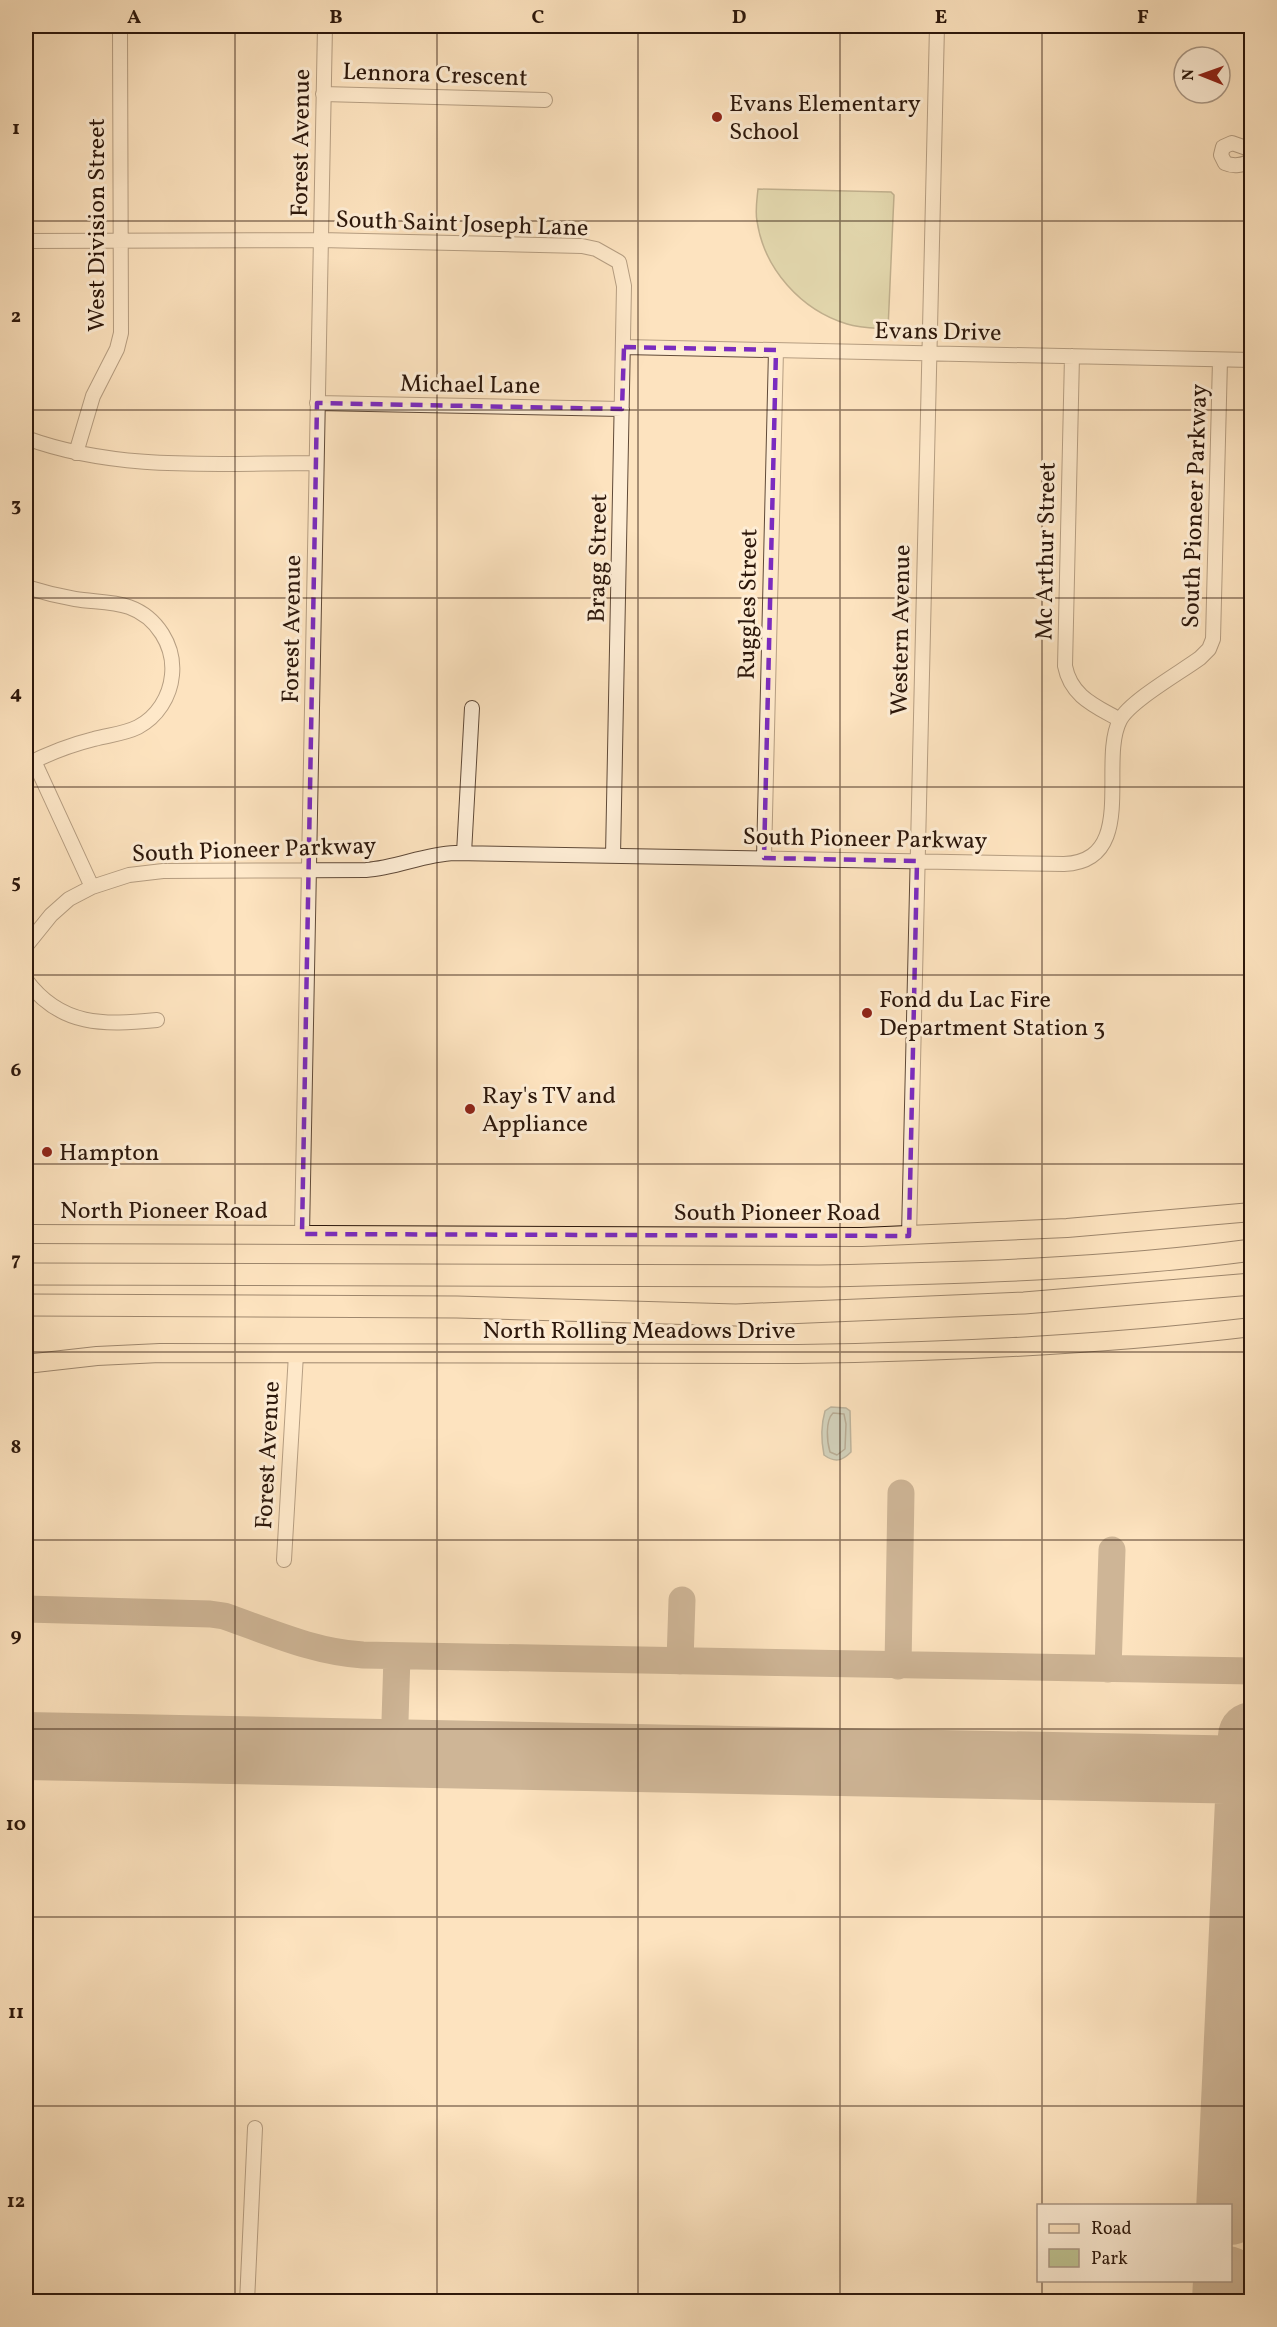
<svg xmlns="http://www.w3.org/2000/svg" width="1277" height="2327" font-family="Vollkorn,serif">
<rect width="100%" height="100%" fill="#fde3bf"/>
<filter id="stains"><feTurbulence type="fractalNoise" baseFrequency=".00333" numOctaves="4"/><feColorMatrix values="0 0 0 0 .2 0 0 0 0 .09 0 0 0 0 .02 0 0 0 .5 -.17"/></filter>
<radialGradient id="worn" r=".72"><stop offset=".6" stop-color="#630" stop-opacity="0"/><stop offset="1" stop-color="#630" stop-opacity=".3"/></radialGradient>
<path fill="#bfc492" stroke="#766e4e" stroke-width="1.5" d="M758,189L891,192L894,195L888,329C875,328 860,328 847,324C801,310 764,269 757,221C755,211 757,199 758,189Z"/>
<path fill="#a1bdb8" stroke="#727b73" stroke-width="1.5" d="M831,1407L846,1408L850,1411L851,1452C842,1461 835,1463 824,1455C821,1440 821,1425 825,1411Z"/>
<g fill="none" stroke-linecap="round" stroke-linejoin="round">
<path stroke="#666a62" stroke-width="1.5" d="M833,1413L844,1414L846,1424L845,1449L837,1455L830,1452C827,1442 825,1421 833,1413Z"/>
<path stroke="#947d65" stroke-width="27" d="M26,1609L210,1614L224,1616C270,1632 314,1652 363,1655L1252,1671
M680,1661L682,1600
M898,1666L901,1493
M1108,1669L1112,1550
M394,1753L397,1656
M1242,1952H1252"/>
<path stroke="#947d65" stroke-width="68" d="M26,1746L1252,1770
M1230,2211L1252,1736
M1226,2302L1227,2280"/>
<g stroke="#604a38" stroke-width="16">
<path id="minor" d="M323,94L545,100
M1252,150L1232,143L1223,147L1221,155L1225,163C1234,167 1242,165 1252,161
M26,241L320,240L582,246L596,249L619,262L624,286L613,856
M624,347L1252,360
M1072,356L1065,666C1071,697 1096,706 1120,720
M317,403L622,409
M26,438C119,472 218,463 316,463
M76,453L93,396L117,349L121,333L120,26
M26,587C42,592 58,596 75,599C92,602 112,601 129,607C157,617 175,646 172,675C170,697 157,717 138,727C124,734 108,735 94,739C70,745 47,754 26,765
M34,761L92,887
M464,853L472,708
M764,858L776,350
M26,946L51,915L69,899L92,887L129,875L163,871L366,870C397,868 424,854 455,853L1064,864C1139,861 1098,762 1120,720C1130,701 1181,672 1200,658L1209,649L1213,639L1220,360
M26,980C61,1027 104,1025 157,1020
M302,1234L325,26
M909,1236L937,26
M284,1560L296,1354
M247,2302L255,2128"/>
</g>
<g stroke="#2c170b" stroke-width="20">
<path id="major" d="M26,1234L862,1237L1067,1228L1252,1212
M26,1364L97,1356L160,1353L798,1354C949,1352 1101,1345 1252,1327"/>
</g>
<g stroke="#2c170b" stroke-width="23">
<path id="highway" d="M26,1274L820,1276C964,1273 1109,1269 1252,1250
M26,1305L457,1307L736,1315L1024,1303L1252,1284"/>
</g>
<use href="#minor" stroke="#feedd5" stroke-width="14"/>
<use href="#major" stroke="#fde3bf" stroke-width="18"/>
<use href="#highway" stroke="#fde3bf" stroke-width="21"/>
</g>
<path d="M0 0H1277V2327H0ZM624,347L776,350L764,858L917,861L909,1236L302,1234L317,403L622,409Z" fill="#fde3bf" fill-opacity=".55" fill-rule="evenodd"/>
<path fill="none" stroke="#7b2cbf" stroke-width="4.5" stroke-dasharray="12 8" stroke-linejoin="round" d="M624,347L776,350L764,858L917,861L909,1236L302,1234L317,403L622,409Z"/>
<path fill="none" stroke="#2c170b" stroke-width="1.5" stroke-opacity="0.55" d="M235,26V2302M437,26V2302M638,26V2302M840,26V2302M1042,26V2206M26,221H1252M26,410H1252M26,598H1252M26,787H1252M26,975H1252M26,1164H1252M26,1352H1252M26,1540H1252M26,1729H1252M26,1917H1252M26,2106H1252M1042,2280V2302"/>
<g fill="#8f2418" stroke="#feedd5" stroke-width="2">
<circle cx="717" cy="117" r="6"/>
<circle cx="867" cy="1013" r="6"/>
<circle cx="470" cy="1109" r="6"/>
<circle cx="47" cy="1152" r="6"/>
</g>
<g text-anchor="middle" stroke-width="6" stroke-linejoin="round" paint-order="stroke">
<g font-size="24" fill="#2c170b" stroke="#feedd5">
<text transform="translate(435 74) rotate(2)" y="8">Lennora Crescent</text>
<text transform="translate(300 143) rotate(-89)" y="8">Forest Avenue</text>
<text transform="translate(462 223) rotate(2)" y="8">South Saint Joseph Lane</text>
<text transform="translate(96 225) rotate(-90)" y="8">West Division Street</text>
<text transform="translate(938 331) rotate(1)" y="8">Evans Drive</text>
<text transform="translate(470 384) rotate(1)" y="8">Michael Lane</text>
<text transform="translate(1194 506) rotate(-88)" y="8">South Pioneer Parkway</text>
<text transform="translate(1045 551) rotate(-89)" y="8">Mc Arthur Street</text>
<text transform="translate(597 558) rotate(-89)" y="8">Bragg Street</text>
<text transform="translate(747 604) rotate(-89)" y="8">Ruggles Street</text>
<text transform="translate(291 629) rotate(-89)" y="8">Forest Avenue</text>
<text transform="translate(900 630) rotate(-89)" y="8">Western Avenue</text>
<text transform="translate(865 838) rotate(1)" y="8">South Pioneer Parkway</text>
<text transform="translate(254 849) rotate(-2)" y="8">South Pioneer Parkway</text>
<text x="164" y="1218">North Pioneer Road</text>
<text x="777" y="1220">South Pioneer Road</text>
<text x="639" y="1338">North Rolling Meadows Drive</text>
<text transform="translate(267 1455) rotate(-87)" y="8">Forest Avenue</text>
</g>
<g font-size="24" fill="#2c170b" stroke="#feedd5" text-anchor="start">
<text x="729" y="111">Evans Elementary<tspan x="729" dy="28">School</tspan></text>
<text x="879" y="1007">Fond du Lac Fire<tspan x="879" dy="28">Department Station 3</tspan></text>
<text x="482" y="1103">Ray's TV and<tspan x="482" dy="28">Appliance</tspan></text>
<text x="59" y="1160">Hampton</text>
</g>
</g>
<rect width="1277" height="2327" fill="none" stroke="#fde3bf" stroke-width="66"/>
<rect x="1037" y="2204" width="195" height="78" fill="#feedd5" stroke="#aa9784" stroke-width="1.5"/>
<rect x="1049" y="2224" width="30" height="9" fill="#fde3bf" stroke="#aa9784" stroke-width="1.5"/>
<text x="1091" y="2234" font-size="18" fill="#2c170b">Road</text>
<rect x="1049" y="2249" width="30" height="18" fill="#bfc492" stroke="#aa9784" stroke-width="1.5"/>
<text x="1091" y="2264" font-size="18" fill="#2c170b">Park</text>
<g transform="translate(1202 75) rotate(271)"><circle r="28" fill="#feedd5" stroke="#aa9784" stroke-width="1.5"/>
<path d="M0-4.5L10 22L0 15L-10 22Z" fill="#8f2418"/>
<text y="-9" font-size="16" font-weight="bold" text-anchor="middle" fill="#2c170b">N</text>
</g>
<rect x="33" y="33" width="1211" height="2261" fill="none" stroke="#2c170b" stroke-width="2"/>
<g font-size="20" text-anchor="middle" font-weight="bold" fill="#2c170b">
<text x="134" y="23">A</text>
<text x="336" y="23">B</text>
<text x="538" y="23">C</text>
<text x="739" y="23">D</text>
<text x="941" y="23">E</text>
<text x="1143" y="23">F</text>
<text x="16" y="134">1</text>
<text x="16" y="322">2</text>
<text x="16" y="511">3</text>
<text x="16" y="699">4</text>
<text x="16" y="888">5</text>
<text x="16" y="1076">6</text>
<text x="16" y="1265">7</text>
<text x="16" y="1453">8</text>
<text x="16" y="1641">9</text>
<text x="16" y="1830">10</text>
<text x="16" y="2018">11</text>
<text x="16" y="2207">12</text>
</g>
<rect width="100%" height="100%" filter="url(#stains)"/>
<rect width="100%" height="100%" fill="url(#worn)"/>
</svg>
